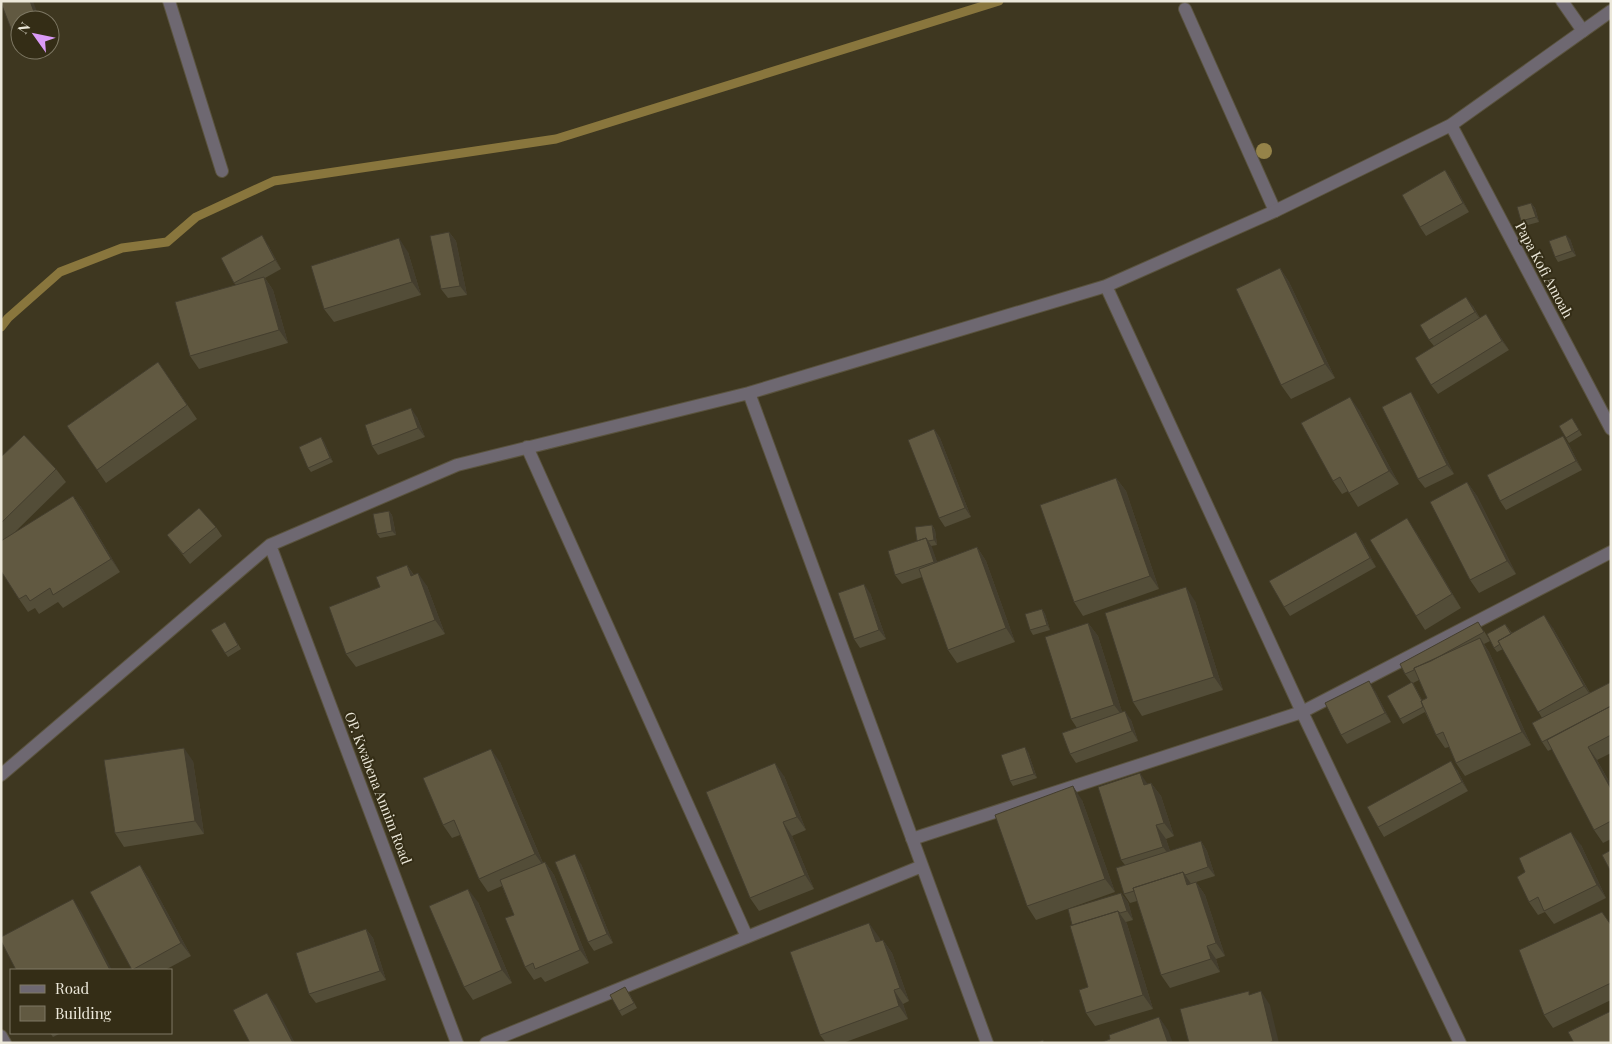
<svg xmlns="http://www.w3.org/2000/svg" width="1612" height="1044" font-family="'Playfair Display',serif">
<rect width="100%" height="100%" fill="#3e3720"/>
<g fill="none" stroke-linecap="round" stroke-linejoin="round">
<path stroke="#89763d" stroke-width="9" d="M1,327L8,318L60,272L122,248L167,242L196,217L274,181L556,139L999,1"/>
<g stroke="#5a533e" stroke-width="14">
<path id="service" d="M1562,1L1583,31
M1185,9L1275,211"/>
</g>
<g stroke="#5a533e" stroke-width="14">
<path id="minor" d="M169,1L222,171
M1451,125L1611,429
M1106,286L1302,712L1460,1043
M749,393L987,1043
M527,447L747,937
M270,545L457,1043
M1,775L270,545L457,465L749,393L1106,286L1275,211L1451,125L1611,11
M912,839L1302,712L1611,552
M1,1036L5,1043
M486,1043L922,866"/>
</g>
<use href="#service" stroke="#6e6871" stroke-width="12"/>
<use href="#minor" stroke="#6e6871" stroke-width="12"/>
</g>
<circle fill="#958349" cx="1264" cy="151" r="8"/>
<path fill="#534d38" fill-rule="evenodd" d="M20,20V49L17,44Z
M21,50H30L23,53Z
M1445,170L1451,179L1469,212L1426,236L1420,227Z
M1531,203L1535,208L1539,222L1524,226L1521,221Z
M449,232L456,241L467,295L448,298L441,289Z
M1570,239L1576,256L1558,262L1555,257Z
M268,245L281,269L265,278L273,290L288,343L199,369L190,356L236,285L234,283Z
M408,252L421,295L334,322L324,309Z
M1280,268L1289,282L1335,378L1291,399L1281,385Z
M1473,306L1480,318L1492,324L1509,350L1438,394L1431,385L1434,346L1429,340Z
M158,362L197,419L106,483L67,426Z
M1417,401L1454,474L1425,488L1418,479Z
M1359,410L1399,484L1358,507L1348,491L1342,494L1333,481Z
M417,417L425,437L378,455L372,446Z
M1575,423L1582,435L1569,443L1566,438Z
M934,429L940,438L971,517L945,527L939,518Z
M1563,436L1569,445L1582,470L1506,510L1500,501Z
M321,437L324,442L333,462L311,472L308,468Z
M1,457L56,469L66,482L14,533L73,496L83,510L120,572L63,608L58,602L39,614L35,608L28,612L19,599L1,571Z
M1116,478L1126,491L1159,589L1083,616L1074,602Z
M1467,482L1477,496L1516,574L1479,593L1470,580Z
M389,511L392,515L396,535L380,538L377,534Z
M932,525L935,530L937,545L931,546L937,562L977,547L986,561L1015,642L957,663L948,650L922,577L902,584L895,575L917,541Z
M216,527L222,536L190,564L167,535Z
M1356,532L1362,541L1376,567L1290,616L1284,607Z
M1416,532L1461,608L1425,630L1416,616Z
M407,565L414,575L427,586L445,634L356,667L346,654L380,587Z
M870,593L886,639L860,648L854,639Z
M1195,601L1223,690L1142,716L1133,702Z
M1042,609L1045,614L1050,630L1033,635L1030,630Z
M225,622L241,649L228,657L225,653Z
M1088,623L1098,636L1122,712L1131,720L1138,741L1076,763L1070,754L1077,728L1071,719Z
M1505,624L1512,633L1553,628L1590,693L1611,682V753L1597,760L1611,785V839L1603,843L1594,830L1552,749L1548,751L1542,742V718L1503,649L1497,652L1494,648Z
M1484,631L1490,641L1484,644L1489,652L1531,745L1465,776L1456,763L1449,747L1445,748L1436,735L1425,712L1403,724L1400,719L1411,682L1405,674ZM1419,680L1427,698L1422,700L1413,683Z
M1375,691L1391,722L1347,744L1341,735Z
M1028,752L1037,778L1013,786L1010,781Z
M193,761L204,834L124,847L115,833Z
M500,762L543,863L545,862L554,875L589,963L545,982L541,977L534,980L525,967L514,915L502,886L488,892L479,879L460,835L452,838L443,825Z
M1457,770L1468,791L1384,837L1378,827Z
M784,776L806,830L792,836L814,889L759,911L750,898Z
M1151,783L1161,796L1174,836L1166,839L1170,851L1201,841L1207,851L1215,876L1196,882L1205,895L1225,956L1216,959L1220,972L1170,988L1161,975L1137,901L1130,903L1124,894L1125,865L1121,860L1147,784Z
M1082,800L1115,892L1036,920L1027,906Z
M1581,845L1606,898L1554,924L1545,912L1538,915L1529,902Z
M581,864L613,943L594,951L588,942Z
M140,865L149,879L191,956L165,970H133L90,892Z
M1121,893L1128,902L1133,920L1126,922L1127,924L1153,1009L1095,1026L1086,1013L1088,987L1072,925Z
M478,902L512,983L473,1000L464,987Z
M1611,925V1000L1553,1028L1544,1015Z
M366,929L373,938L386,980L316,1003L309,994Z
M879,937L880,941L883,940L892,953L909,1001L903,1004L908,1019L843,1043H826L820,1035Z
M628,991L637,1008L622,1016L619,1011Z
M50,1033H61L53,1037Z"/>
<path fill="#443e2e" d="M30,1H33L40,20H37Z
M1445,170L1451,179L1469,212L1463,203Z
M1531,203L1535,208L1539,222L1536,217Z
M449,232L456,241L467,295L460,286Z
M262,235L268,245L281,269L275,260Z
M1566,235L1570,239L1576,256L1572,251Z
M399,238L408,252L421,295L412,282Z
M1280,268L1289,282L1335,378L1325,364Z
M264,277L273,290L288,343L279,330Z
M1466,297L1473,306L1481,321L1475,312Z
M1486,314L1492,324L1509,350L1502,341Z
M1411,392L1417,401L1454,474L1447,465Z
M1350,397L1359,410L1399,484L1389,471Z
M411,408L417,417L425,437L418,428Z
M934,429L940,438L971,517L965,508Z
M1563,436L1569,445L1582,470L1576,461Z
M321,437L324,442L333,462L330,458Z
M1116,478L1126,491L1159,589L1150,576Z
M1467,482L1477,496L1516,574L1507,561Z
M73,496L83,510L120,572L111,559Z
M389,511L392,515L396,535L392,531Z
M1407,518L1416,532L1461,608L1452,594Z
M932,525L935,530L937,545L934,540Z
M1356,532L1362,541L1376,567L1370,558Z
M926,538L932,547L940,571L934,562Z
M977,547L986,561L1015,642L1006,628Z
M407,565L416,579L411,576Z
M418,573L427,586L445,634L435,620Z
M864,584L870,593L886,639L879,630Z
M1186,587L1195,601L1223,690L1214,677Z
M1042,609L1045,614L1050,630L1047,625Z
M1544,615L1553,628L1593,699L1584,686Z
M1088,623L1098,636L1124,718L1114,705Z
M1480,638L1489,652L1531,745L1522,732Z
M1369,681L1375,691L1391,722L1385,713Z
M1125,711L1131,720L1138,741L1132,731Z
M1025,747L1028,752L1037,778L1034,774Z
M1588,747L1597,760L1611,785V789Z
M184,748L193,761L204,834L195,821Z
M491,749L500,762L545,868L535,854Z
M1451,761L1457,770L1468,791L1462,782Z
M775,763L784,776L806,830L797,817Z
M1140,773L1149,786L1144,785Z
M1151,783L1161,796L1174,836L1164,823Z
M1073,786L1082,800L1115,892L1105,879Z
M783,822L792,836L814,889L805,875Z
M1156,825L1166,839L1173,860L1163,847Z
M1571,832L1581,845L1606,898L1597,885Z
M1201,841L1207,851L1215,876L1208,867Z
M575,854L581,864L613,943L607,934Z
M545,862L554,875L589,963L580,950Z
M140,865L149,879L191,956L181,943Z
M1183,872L1192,885H1187Z
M1196,882L1205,895L1225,956L1216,943Z
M468,889L478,902L512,983L502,970Z
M1121,893L1128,902L1133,920L1127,911Z
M73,899L82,913L112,970H110Z
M1118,911L1127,924L1153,1009L1143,995Z
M869,923L879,937L886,956L876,942Z
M366,929L373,938L386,980L380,971Z
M883,940L892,953L909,1001L900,988Z
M1207,946L1216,959L1220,972L1211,959Z
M894,990L903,1004L908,1019L899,1006Z
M1261,991L1270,1005L1279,1043H1274L1273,1041Z
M267,993L276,1006L295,1043H293Z
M1159,1017L1168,1030L1173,1043H1168Z"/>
<path fill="#615941" stroke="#443e2e" d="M1,1H30L37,20H20V43L17,44L1,3Z
M1445,170L1463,203L1420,227L1402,195Z
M1531,203L1536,217L1521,221L1517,207Z
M449,232L460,286L441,289L430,236Z
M262,235L275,260L234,283L221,258Z
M1566,235L1572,251L1555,257L1549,241Z
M399,238L412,282L324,309L311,266Z
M1280,268L1325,364L1281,385L1236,289Z
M264,277L279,330L190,356L175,302Z
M1466,297L1475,312L1429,340L1420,325Z
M1486,314L1502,341L1431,385L1415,358Z
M158,362L187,405L97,470L67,426Z
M1411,392L1447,465L1418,479L1382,407Z
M1350,397L1389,471L1349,493L1340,477L1333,481L1301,423Z
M411,408L418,428L372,446L365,425Z
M1572,418L1579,430L1566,438L1559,426Z
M934,429L965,508L939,518L908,440Z
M24,435L56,469L1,523V457Z
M1563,436L1576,461L1500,501L1487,475Z
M321,437L330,458L308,468L299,447Z
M1116,478L1150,576L1074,602L1040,505Z
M1467,482L1507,561L1470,580L1430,502Z
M73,496L111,559L53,595L50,588L30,601L26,595L19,599L1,571V541Z
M199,508L216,527L183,554L167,535Z
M389,511L392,531L377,534L373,514Z
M1407,518L1452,594L1416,616L1370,540Z
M932,525L934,540L928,541L926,538L917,541L915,527Z
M1356,532L1370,558L1284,607L1269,581Z
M926,538L934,562L895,575L888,551Z
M977,547L1006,628L948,650L919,569Z
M407,565L411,576L418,573L435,620L346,654L329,607L380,587L376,577Z
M864,584L879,630L854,639L838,593Z
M1186,587L1214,677L1133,702L1105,613Z
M1042,609L1047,625L1030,630L1025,614Z
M1544,615L1584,686L1538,712L1498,641Z
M225,622L238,645L225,653L211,630Z
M1478,622L1484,632L1431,661L1414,668V670L1405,674L1400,664Z
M1088,623L1114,705L1071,719L1045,637Z
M1505,624L1511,634L1498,641L1500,644L1494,648L1487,634Z
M1480,638L1522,732L1456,763L1443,732L1436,735L1421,701L1427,698L1414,668Z
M1369,681L1385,713L1341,735L1325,703Z
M1412,682L1422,701H1421L1423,707L1400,719L1387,696Z
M1611,682V706L1542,742L1532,723Z
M1611,706V735L1588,747L1611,789V821L1594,830L1547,740Z
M1125,711L1132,731L1070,754L1062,733Z
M1025,747L1034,774L1010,781L1001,755Z
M184,748L195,821L115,833L104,760Z
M491,749L535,854L479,879L454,820L443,825L423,778Z
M1451,761L1462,782L1378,827L1367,807Z
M775,763L797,817L783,822L805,875L750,898L706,792Z
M1140,773L1144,785L1151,783L1164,823L1156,825L1163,847L1121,860L1098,787Z
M1073,786L1105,879L1027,906L995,815Z
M1571,832L1597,885L1544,911L1538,897L1529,902L1517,877L1525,872L1519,858Z
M1201,841L1208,867L1185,875L1183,872L1133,888L1134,891L1124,894L1116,868Z
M1611,850V872L1602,855Z
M575,854L607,934L588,942L555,862Z
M545,862L580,950L535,969L533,963L525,967L505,918L514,915L500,880Z
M140,865L181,943L132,970L90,892Z
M1183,872L1187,885L1196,882L1216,943L1207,946L1211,959L1161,975L1133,888Z
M468,889L502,970L464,987L429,906Z
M1121,893L1127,911L1120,913L1118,911L1072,925L1068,909Z
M73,899L110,970H16L1,941V937Z
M1118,911L1143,995L1086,1013L1079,990L1088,987L1070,926Z
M1602,912L1611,925V983L1544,1015L1519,950Z
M869,923L876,942L883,940L900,988L894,990L899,1006L820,1035L790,952Z
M366,929L380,971L309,994L296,953Z
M625,987L634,1003L619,1011L610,995Z
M1249,991V995L1261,991L1273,1041L1268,1043H1189L1180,1009Z
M267,993L293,1043H250L233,1010Z
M1611,1011V1043H1574L1568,1032Z
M1159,1017L1168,1043H1100L1110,1039L1109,1035Z
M1043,1040L1044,1043H1036Z"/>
<g text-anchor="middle" stroke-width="4" stroke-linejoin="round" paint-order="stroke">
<g font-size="14" fill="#ece8da" stroke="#342d16">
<text transform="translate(1544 270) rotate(62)" y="5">Papa Kofi Amoah</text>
<text transform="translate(378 788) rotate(69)" y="5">OP. Kwabena Annim Road</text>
</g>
</g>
<rect width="1612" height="1044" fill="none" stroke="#ece8da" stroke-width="5"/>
<rect x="10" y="969" width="162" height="65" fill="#342d16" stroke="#7e7864"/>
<rect x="20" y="985" width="25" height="8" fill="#6e6871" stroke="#7e7864"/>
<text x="55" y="994" font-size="15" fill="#ece8da">Road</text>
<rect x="20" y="1006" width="25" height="15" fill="#615941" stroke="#7e7864"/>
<text x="55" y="1019" font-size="15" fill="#ece8da">Building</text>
<g transform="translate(35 35) rotate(303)"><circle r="24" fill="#342d16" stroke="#7e7864"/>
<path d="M0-4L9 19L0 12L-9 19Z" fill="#da9af6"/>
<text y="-8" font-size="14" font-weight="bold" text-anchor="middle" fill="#ece8da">N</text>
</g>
</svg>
